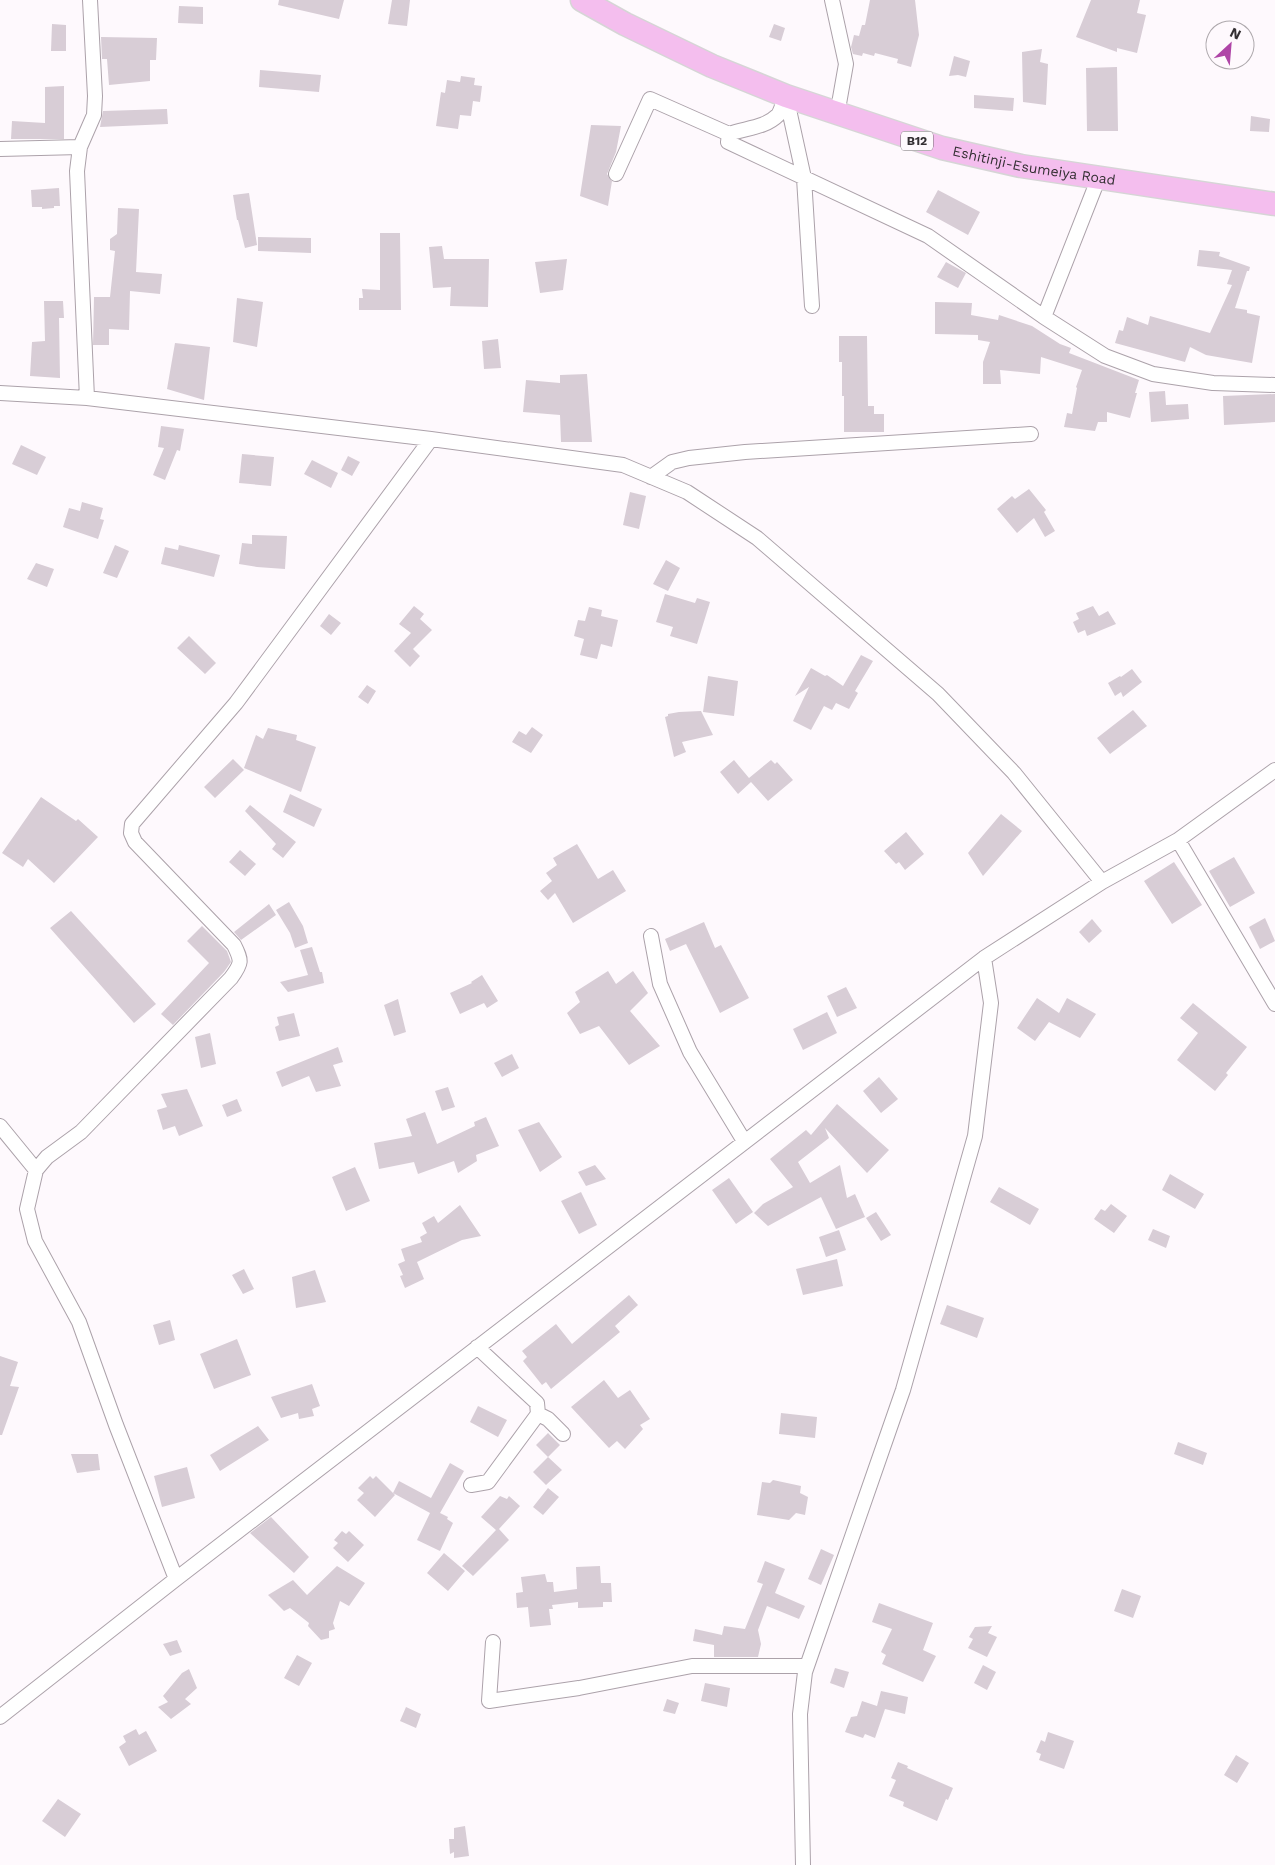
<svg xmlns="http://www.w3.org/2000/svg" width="1275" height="1865" font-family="'Work Sans',sans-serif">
<rect width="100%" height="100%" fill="#fef9fd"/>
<path fill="#d8cdd6" d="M279,0H344L339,19L278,5Z
M392,0H410L407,26L388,24Z
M870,0H915L919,35L911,67L897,63L898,59L875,53L874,56L863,53L862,56L853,54L851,47L854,35L859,36L862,25H865Z
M1091,0H1140L1137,13L1146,15L1137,53L1117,48V52L1076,37Z
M179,6L203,7V24L178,23Z
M52,24L66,25V51H51Z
M774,24L785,28L781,41L769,37Z
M101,37L157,38L156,60H150V81L109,85L107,59H102Z
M1042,49L1040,62L1048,64L1046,105L1023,102L1022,52Z
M954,56L970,61L966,77L958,75L949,76Z
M1117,67L1118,131H1087L1086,68Z
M260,70L321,75L319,92L259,87Z
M461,76L475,78L474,85L482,86L480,102L473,101L471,116L460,115L458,129L436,126L441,92L445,93L447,80L460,82Z
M64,86V139H11L12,121L45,123V87Z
M974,95L1014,98L1013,111L974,108Z
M167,109L168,124L100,127L103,111Z
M1251,116L1270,119L1269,132L1250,131Z
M591,125L621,126L616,152L607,174L612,181L608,206L580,196Z
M59,188L60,206H54V208L42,209V207H32L31,190Z
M938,190L980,212L968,235L926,212Z
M249,193L257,245L245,248L238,220H237L233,195Z
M118,208L139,209L136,272L162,274L160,294L130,291L129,330L109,329V345H93L94,297H110L115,251L110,250V239L117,234Z
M380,233H400L401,310H359V298H363L362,289L380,290Z
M258,237L311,238V253L258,251Z
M442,246L444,259H489L488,307L450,306L451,287L433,288L429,247Z
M1199,250L1220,252L1219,256L1250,267L1249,271H1247L1235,308L1247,310V313L1260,316L1252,363L1206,355L1190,347L1185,362L1115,343L1119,330L1123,331L1127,317L1148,325L1150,316L1210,333L1232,285L1227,284L1232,270L1197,266Z
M567,259L563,290L540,293L535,262Z
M946,262L966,273L958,288L937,277Z
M237,298L263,302L257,347L233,342Z
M44,301H63L64,318H59L60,378L30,376L32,342L45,341Z
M935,302L972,303L971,315L998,320L999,315L1032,326L1060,344L1071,348L1069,353L1139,380L1135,393H1137L1130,418L1107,412V422H1098L1095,431L1064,427L1067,413L1072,414L1077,388L1076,387L1082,370L1041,357L1040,374L1000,370L1001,384H983V362L990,342L978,340V335L935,334Z
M839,336H867L868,406H874V414H884V432H844V396H842V362H839Z
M498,339L501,368L484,369L482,341Z
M175,343L210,347L204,400L167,389Z
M587,374L592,442H561L560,415L523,412L526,380L560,383V375Z
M1165,391L1166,405L1188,404L1189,419L1151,422L1149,392Z
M1275,394V422L1224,425L1223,396Z
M161,426L184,429L180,451L177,450L165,480L153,475L164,448L158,447Z
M21,445L46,457L37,475L12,464Z
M242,454L274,457L271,486L239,483Z
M348,456L360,462L352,476L341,470Z
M312,460L338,473L331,488L304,474Z
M1029,489L1046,510L1044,512L1055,531L1045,537L1034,518L1017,533L997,509L1012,496L1015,499Z
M630,492L646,496L639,529L623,525Z
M82,502L103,508L100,519L104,520L98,539L63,527L69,508L80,511Z
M252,535L287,536L285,569L257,567L239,564L242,543L252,544Z
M115,545L129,551L117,578L103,573Z
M179,545L220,555L214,577L161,564L165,547L178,550Z
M666,560L680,568L668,591L653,584Z
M36,563L54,569L47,587L27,579Z
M665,594L695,603L697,598L710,602L697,644L670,636L673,627L656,622Z
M414,606L424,614L420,619L432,630L413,649L420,656L410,667L394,651L411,633L399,624Z
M1093,606L1099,616L1108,611L1116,624L1087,636L1085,630L1078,633L1073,622L1079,619L1076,613Z
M589,607L602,610L601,616L618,620L612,647L601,644L597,659L580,655L584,639L574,636L578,620L585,621Z
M329,614L341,623L331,635L320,626Z
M189,636L216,663L205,674L177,648Z
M861,655L873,661L855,691L858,693L849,709L836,703L832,710L824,706L811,730L793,721L809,687L795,696L811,668L825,676L827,675L843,686Z
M1132,669L1142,682L1123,697L1121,692L1115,696L1108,683L1120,676L1121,677Z
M708,676L738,681L734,716L703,712Z
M367,685L376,691L368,704L358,697Z
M1133,710L1147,726L1110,754L1097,738Z
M701,711L713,735L682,742L686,752L674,757L665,717L668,716V714L679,712Z
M532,727L543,735L531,753L512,742L519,731L526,735Z
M268,728L297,735L296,740L316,747L301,792L244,768L256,735L263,739Z
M233,759L244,770L215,798L204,787Z
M734,760L749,778L771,760L775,764L777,762L793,780L768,801L751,782L738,794L720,772Z
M290,794L322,809L314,827L283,812Z
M41,797L76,821L78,819L98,837L54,883L28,859L23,867L2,853Z
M250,805L296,842L283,858L272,849L276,844L245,811Z
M1001,814L1022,831L983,876L968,853Z
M906,832L924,854L905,870L899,862L896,864L884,851Z
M577,844L598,879L613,870L626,891L573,923L555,893L548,900L540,891L552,881L546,873L557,865L553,858Z
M240,850L256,864L245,876L229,862Z
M1234,857L1255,893L1230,907L1209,871Z
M1174,862L1202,905L1172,924L1144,881Z
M289,902L303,926L308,943L295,948L290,933L276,910Z
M269,904L276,915L241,940L234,932Z
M71,911L156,1004L134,1023L50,928Z
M1265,918L1275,941L1260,949L1249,927Z
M1092,919L1102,931L1089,943L1079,932Z
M704,922L715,948L721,945L749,998L720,1013L686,944L670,951L665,939Z
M202,926L227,951L231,962L224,972L173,1025L161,1014L209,963L187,941Z
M312,947L320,972H322L324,983L288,992L280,982L308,975L300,950Z
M608,971L616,984L633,971L648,993L630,1011L660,1046L629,1065L599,1026L580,1034L567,1013L580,1002L575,992Z
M482,975L498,1001L487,1008L484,1003L460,1014L450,993L472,983L471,982Z
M846,987L857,1008L837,1017L827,996Z
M1037,998L1059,1013L1067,998L1096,1014L1080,1038L1049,1022L1035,1041L1017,1028Z
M398,999L406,1032L394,1036L384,1005Z
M1193,1003L1247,1047L1226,1073L1228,1075L1215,1091L1177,1060L1198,1033L1180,1018Z
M827,1012L837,1033L803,1050L793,1029Z
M294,1013L300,1036L279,1041L275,1027L279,1025L277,1017Z
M210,1033L216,1064L201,1068L195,1037Z
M338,1047L343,1062L333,1065L341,1086L316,1092L309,1076L282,1087L276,1072Z
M512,1054L519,1068L502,1077L494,1063Z
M879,1077L898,1099L881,1113L863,1091Z
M448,1087L455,1107L442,1111L435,1091Z
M187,1089L203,1126L179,1136L175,1126L163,1130L157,1110L167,1107L161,1094Z
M237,1099L242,1111L227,1117L222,1105Z
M837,1104L889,1150L867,1173L825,1128L829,1138L798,1162L810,1183L840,1165L847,1198L855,1194L865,1217L836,1229L821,1197L768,1226L754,1213L763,1204L793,1187L770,1159L806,1130L811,1135Z
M425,1112L437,1144L475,1126L474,1122L486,1117L499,1146L476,1155L477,1161L458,1173L454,1161L418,1174L414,1162L379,1169L374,1143L412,1136L406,1119Z
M539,1122L562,1157L540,1172L518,1130Z
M595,1165L606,1179L586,1186L578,1172Z
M355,1167L370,1201L346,1211L332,1177Z
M1170,1174L1204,1194L1195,1209L1162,1190Z
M729,1178L753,1212L736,1224L712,1190Z
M999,1187L1039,1209L1030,1225L990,1202Z
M581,1192L597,1225L579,1234L561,1201Z
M1111,1204L1127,1216L1114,1233L1094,1219L1101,1209L1105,1211Z
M460,1205L481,1236L462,1240L417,1262L424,1279L405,1288L400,1276L403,1275L398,1264L405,1261L401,1249L422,1242L420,1237L427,1233L422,1223L434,1216L438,1223Z
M876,1212L891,1235L881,1241L866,1218Z
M1153,1229L1170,1236L1166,1248L1148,1240Z
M839,1230L846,1250L826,1257L819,1237Z
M837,1259L843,1286L803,1295L796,1269Z
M244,1269L254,1289L243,1294L232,1275Z
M315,1270L326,1302L296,1308L292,1277Z
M629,1295L638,1305L615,1326L620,1332L551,1389L546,1382L542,1385L523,1361L527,1357L522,1351L556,1324L572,1344Z
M947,1305L984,1318L977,1338L940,1324Z
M170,1320L175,1340L159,1345L153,1325Z
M237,1339L251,1375L214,1389L200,1354Z
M0,1356L18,1362L10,1386L19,1387L2,1435H0Z
M604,1380L618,1398L630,1390L650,1419L640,1425L643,1429L625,1449L617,1441L609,1448L571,1407Z
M312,1384L320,1406L312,1409L314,1416L299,1419L298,1413L281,1418L271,1397Z
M478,1406L507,1420L498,1437L470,1422Z
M781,1413L817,1417L815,1438L779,1434Z
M258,1426L269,1440L220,1471L210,1455Z
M548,1433L560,1445L548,1457L536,1445Z
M1178,1442L1207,1453L1203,1465L1174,1454Z
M71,1454H98L100,1470L77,1473Z
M548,1457L562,1470L546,1485L533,1472Z
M450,1463L464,1471L440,1513L448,1517L447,1519L453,1523L440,1551L417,1540L430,1513L393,1493L399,1481L431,1498Z
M187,1467L195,1498L162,1507L154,1476Z
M370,1476L373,1479L376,1476L395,1495L375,1517L357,1500L364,1493L358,1488Z
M773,1480L801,1486L800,1493L808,1497L805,1515L796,1513L789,1520L757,1515L762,1482L770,1483Z
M548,1488L559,1497L543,1515L533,1507Z
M500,1496L507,1499L509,1496L520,1506L499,1529L509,1540L473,1576L462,1566L496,1530L481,1517Z
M271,1517L309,1557L294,1573L250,1533Z
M342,1531L346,1534L349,1531L364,1545L348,1562L333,1548L338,1543L334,1540Z
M821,1549L834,1555L821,1585L808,1579Z
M444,1553L465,1571L448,1591L427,1573Z
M765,1561L785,1569L775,1593L805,1606L799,1619L767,1606L758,1630L761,1644L758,1657H714V1645L693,1641L695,1629L722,1635L724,1626L745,1629L763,1584L757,1582Z
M337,1566L365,1583L349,1606L340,1601L333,1623L335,1629L329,1631V1638L321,1640L308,1626L309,1623L290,1608L284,1611L268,1595L293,1580L307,1595Z
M600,1566L601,1583H611L612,1602H603V1607L578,1608V1602L552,1605L553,1609H549L551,1625L530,1627L528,1607L517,1608L516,1593L523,1592L521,1577L545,1574L547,1582H553L554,1592L577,1589L576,1567Z
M1122,1589L1141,1596L1133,1618L1114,1611Z
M879,1603L933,1623L923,1650L936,1656L923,1682L882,1664L886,1655L881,1652L892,1629L872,1622Z
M992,1626L988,1633L997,1637L987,1657L968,1648L973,1639L969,1637L975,1627Z
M177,1640L182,1652L170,1656L163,1644Z
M297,1655L312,1663L299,1686L284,1678Z
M983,1665L996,1672L987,1690L974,1683Z
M835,1668L849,1672L844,1688L830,1683Z
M189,1669L197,1688L185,1699L191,1704L171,1719L158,1707L168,1702L163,1696L182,1673Z
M705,1683L730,1688L727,1707L701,1701Z
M881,1691L908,1697L905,1714L885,1709L875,1738L865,1734L863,1738L845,1732L851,1717L857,1716L862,1701L877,1706Z
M667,1699L679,1703L675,1714L663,1711Z
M406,1707L421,1714L416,1728L400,1721Z
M136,1729L139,1735L146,1731L157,1751L129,1766L119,1747L126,1742L123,1736Z
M1048,1732L1074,1741L1064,1769L1039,1760L1041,1754L1036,1752L1041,1740L1045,1742Z
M1236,1755L1249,1763L1237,1783L1224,1775Z
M898,1762L908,1766L907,1768L953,1788L948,1800L946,1799L937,1821L903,1806L904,1802L889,1796L896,1780L891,1778Z
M58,1799L81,1814L65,1837L42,1821Z
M465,1826L469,1856L454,1858V1852L450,1854L449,1839H454V1828Z"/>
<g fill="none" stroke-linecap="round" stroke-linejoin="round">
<g stroke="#aca2aa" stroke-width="16">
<path id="minor" d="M832,0L846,64L837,115
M786,96C783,102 781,111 778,115C765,128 745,128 729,134L728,142L928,236L1044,317L1105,356L1153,374L1213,383L1275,385
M786,96L804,178L812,306
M0,149L80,147
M616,174L650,99L729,134
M1044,317L1099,177
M0,393L87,398L431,439L623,465L687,492L757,538L938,694L1014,773L1102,882
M87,398L77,171L80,147L94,115L95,96L90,0
M651,477L672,462L689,458L745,452L1031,434
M1178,840L1275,1004
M651,936L660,984L690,1052L744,1141
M0,1126L36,1170
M477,1347L537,1403L538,1414L548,1419L563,1434
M471,1485L488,1482L538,1414
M176,1579L116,1425L79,1322L35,1241L27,1209L36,1170L47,1157L81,1132L231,978C242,963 242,961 234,945L135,842L131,833L132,824L236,703L431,439
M493,1642L489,1701L579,1688L692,1666H807
M0,1717L176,1579L984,958L1102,882L1178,840L1275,770
M803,1865L800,1714L805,1672L903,1390L975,1136L991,1003L984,958"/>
</g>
<g stroke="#d6d5d6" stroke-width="25">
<g id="trunk">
<path id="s1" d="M582,0L625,24L712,66L786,96L942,148L1021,166L1275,204"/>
</g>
</g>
<use href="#minor" stroke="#fff" stroke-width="14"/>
<use href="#trunk" stroke="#f4beee" stroke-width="22"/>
</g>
<g text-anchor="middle" stroke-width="5" stroke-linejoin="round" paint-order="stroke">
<rect fill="#fef9fd" stroke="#706c6f" stroke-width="1" x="901" y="131.5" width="32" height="19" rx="4"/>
<g font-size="12" font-weight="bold" fill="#332f32">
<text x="917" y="145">B12</text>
</g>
<g font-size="14" fill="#332f32" stroke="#fef9fd">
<text dy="5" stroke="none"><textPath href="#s1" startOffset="484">Eshitinji-Esumeiya Road</textPath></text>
</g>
</g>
<g transform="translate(1230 45) rotate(26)"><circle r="24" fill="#fef9fd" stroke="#ada8ac"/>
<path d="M0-4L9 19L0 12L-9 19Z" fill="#af45a7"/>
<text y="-8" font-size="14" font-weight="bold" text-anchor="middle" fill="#332f32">N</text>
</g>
</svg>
